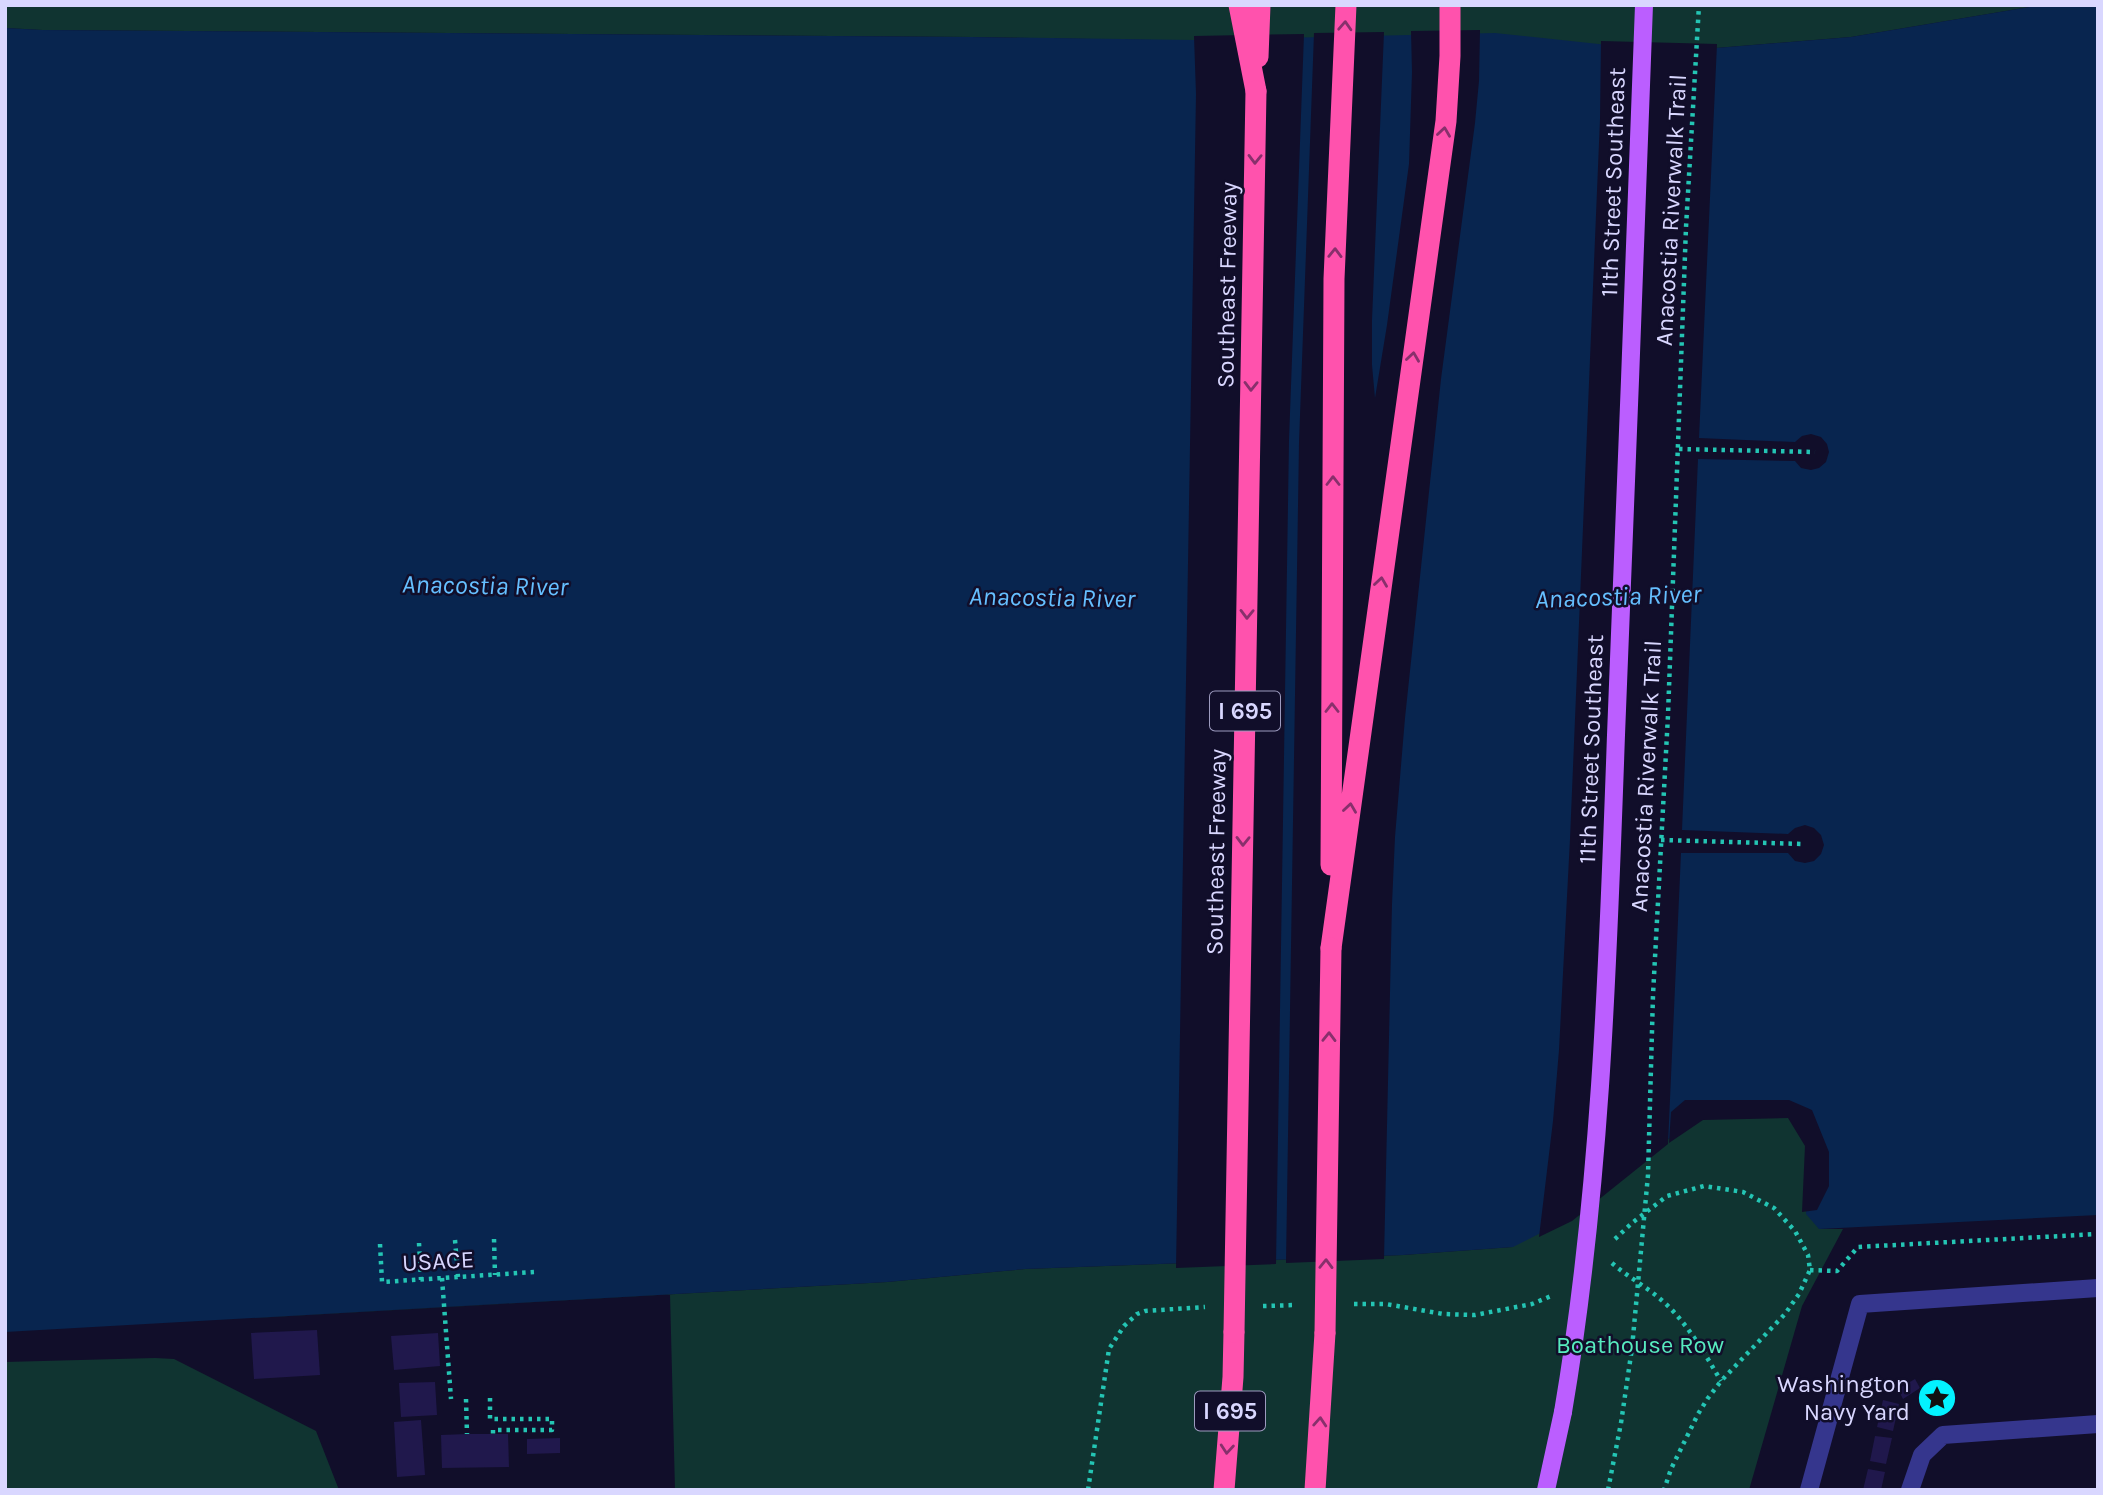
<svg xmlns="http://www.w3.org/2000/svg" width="2103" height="1495" font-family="Karla,sans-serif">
<rect width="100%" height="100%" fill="#110e2a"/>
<path fill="#103431" d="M5,5H2042L1851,37L1704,49L971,37L42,30L5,28Z
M1790,1115L1809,1145L1819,1229H1843L1802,1306L1749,1490H675L670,1294L24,1331L887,1282L1025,1269L1403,1255L1512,1247L1701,1116Z
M155,1358L174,1359L316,1431L339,1490H5V1362Z"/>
<path fill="#08254f" d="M2042,5H2098V1215L1819,1229L1806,1214L1809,1145L1790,1115L1701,1116L1655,1148L1570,1218L1513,1247L1403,1255L1025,1269L887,1282L5,1332V28L42,30L971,37L1194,40L1495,33L1608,45L1704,49L1851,37Z"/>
<path fill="#110e2a" d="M1480,30L1479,81L1475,123L1441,379L1405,718L1395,837L1392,904L1384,1259L1286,1263L1299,443L1314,33L1384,32L1372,320V365L1375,398L1387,325L1409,164L1412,72L1411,31Z
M1304,34L1289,440L1276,1264L1176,1268L1196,94L1194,36Z
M1601,41L1717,44L1699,438L1795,442L1802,436L1811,434L1821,437L1827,444L1829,452L1826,462L1819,468L1811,470L1801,468L1795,461L1698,459L1682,830L1788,834L1795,828L1805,825L1814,828L1821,835L1824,845L1821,854L1814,861L1805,863L1795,861L1788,853H1681L1668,1144L1572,1221L1539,1237L1553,1121L1559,1050L1570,839L1600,119Z
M1685,1100H1789L1812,1110L1829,1152V1186L1817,1210L1802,1212L1805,1146L1788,1118L1703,1120L1669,1143L1671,1112Z"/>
<path fill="#20184c" d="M317,1330L320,1375L254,1379L251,1333Z
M438,1333L440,1366L394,1370L391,1336Z
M1915,1379L1920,1388L1903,1399L1898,1389Z
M435,1382L437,1415L401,1417L399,1383Z
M1883,1400L1899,1404L1893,1431L1877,1427Z
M421,1420L425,1475L397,1477L394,1422Z
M467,1434H508L509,1467L442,1468L441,1435Z
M1875,1436L1892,1438L1886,1464L1870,1461Z
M560,1438V1453L527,1454V1439Z
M1868,1469L1885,1472L1881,1490H1863Z"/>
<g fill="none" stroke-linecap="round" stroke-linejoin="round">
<path stroke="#24c5b4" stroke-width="4.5" stroke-dasharray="3.5 5" stroke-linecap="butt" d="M1679,449L1815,452
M1661,840L1804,844
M494,1239L495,1275
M1615,1239L1632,1223L1667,1196L1704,1186L1743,1192L1774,1208L1795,1231L1808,1255L1810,1270L1799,1294L1785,1314L1721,1381L1708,1398L1698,1414L1671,1469L1664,1490
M455,1240L458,1277
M419,1243L421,1280
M380,1244L382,1282L534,1272
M1612,1263C1629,1278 1649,1288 1666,1304C1689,1326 1705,1354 1721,1381
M1810,1270L1837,1271L1858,1247L2098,1234
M442,1278L451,1399
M1354,1304H1386L1443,1314L1475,1315L1532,1304L1551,1296
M1263,1306L1296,1305
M490,1398V1419H552V1430H493V1434
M466,1399L467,1434
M1088,1490L1109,1349L1124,1326L1137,1314L1145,1311L1205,1307
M1608,1490L1621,1423"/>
<path stroke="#35368d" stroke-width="18" d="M1809,1490L1860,1304L2098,1288
M1910,1490L1922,1455L1943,1435L2098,1424"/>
<path stroke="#bb5eff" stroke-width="18" d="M1546,1490L1563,1412"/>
<path stroke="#ff52ad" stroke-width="21" d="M1239,5L1256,91
M1258,57L1260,5
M1331,865L1334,279L1346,5
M1331,948L1446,121L1450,56V5
M1224,1490L1233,1377L1234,1332
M1315,1490L1325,1333"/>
<path stroke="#24c5b4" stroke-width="4.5" stroke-dasharray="3.5 5" stroke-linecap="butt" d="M1621,1423L1632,1348L1648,1175L1653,995L1668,715L1686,227L1699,5"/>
<path stroke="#bb5eff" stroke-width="18" d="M1563,1412C1601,1189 1608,961 1616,735C1626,492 1635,248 1644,5"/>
<path stroke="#ff52ad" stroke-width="21" d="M1234,1332L1256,91
M1325,1333L1331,948"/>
</g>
<defs><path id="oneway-chevron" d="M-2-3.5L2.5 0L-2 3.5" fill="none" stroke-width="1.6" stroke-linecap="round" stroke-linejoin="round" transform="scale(1.75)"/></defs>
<g stroke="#88306c">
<use href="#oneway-chevron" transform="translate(1345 26) rotate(-87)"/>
<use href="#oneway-chevron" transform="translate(1444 132) rotate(-82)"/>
<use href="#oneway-chevron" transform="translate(1255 159) rotate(91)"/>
<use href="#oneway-chevron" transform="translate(1335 253) rotate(-89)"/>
<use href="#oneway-chevron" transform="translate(1413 357) rotate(-82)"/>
<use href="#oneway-chevron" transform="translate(1251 386) rotate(91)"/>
<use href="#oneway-chevron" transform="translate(1333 481) rotate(-90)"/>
<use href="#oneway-chevron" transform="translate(1381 582) rotate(-82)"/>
<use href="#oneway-chevron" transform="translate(1247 614) rotate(91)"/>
<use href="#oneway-chevron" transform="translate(1332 708) rotate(-90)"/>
<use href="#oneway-chevron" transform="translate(1350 808) rotate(-82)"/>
<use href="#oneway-chevron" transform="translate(1243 841) rotate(91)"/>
<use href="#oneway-chevron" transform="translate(1329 1037) rotate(-89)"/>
<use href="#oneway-chevron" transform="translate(1326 1264) rotate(-89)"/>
<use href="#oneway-chevron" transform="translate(1320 1422) rotate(-86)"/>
<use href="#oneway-chevron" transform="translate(1227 1449) rotate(95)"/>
</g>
<defs>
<g id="sight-disc" transform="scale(2.0125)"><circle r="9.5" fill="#03f2ff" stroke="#110e2a"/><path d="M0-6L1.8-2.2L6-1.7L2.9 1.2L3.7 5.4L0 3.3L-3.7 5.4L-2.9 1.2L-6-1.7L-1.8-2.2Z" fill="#111"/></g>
</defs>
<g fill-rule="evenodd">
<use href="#sight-disc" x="1937" y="1398"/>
</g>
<g text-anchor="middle" stroke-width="5" stroke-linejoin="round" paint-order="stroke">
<g fill="#110e2a" stroke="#9d9bbf" stroke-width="2">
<rect x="1210" y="691.5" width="70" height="39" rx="5"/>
<rect x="1195" y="1391.5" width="70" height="39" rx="5"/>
</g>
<g font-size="23" font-weight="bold" fill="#d9d7ff">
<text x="1245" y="719">I 695</text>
<text x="1230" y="1419">I 695</text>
</g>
<g font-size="24" fill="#d9d7ff" stroke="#110e2a">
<text transform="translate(1613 182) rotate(-88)" y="8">11th Street Southeast</text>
<text transform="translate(1671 210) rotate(-87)" y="8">Anacostia Riverwalk Trail</text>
<text transform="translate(1227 285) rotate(-89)" y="8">Southeast Freeway</text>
<text transform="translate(1591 749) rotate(-88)" y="8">11th Street Southeast</text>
<text transform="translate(1646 776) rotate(-87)" y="8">Anacostia Riverwalk Trail</text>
<text transform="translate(1216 852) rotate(-89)" y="8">Southeast Freeway</text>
<text transform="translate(438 1261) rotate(-3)" y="8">USACE</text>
</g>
<g font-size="24" fill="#57ebbf" stroke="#110e2a">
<text x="1640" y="1353">Boathouse Row</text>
</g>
<g font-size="24" fill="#d9d7ff" stroke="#110e2a" text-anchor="end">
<text x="1910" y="1392">Washington<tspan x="1910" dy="28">Navy Yard</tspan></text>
</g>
<g font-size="26" font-style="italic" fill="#65bfff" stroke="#110e2a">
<text transform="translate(485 585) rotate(1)" y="9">Anacostia River</text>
<text transform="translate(1618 596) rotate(-2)" y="9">Anacostia River</text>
<text transform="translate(1052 597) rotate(1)" y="9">Anacostia River</text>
</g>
</g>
<rect width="2103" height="1495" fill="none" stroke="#d9d7ff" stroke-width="14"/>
</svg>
